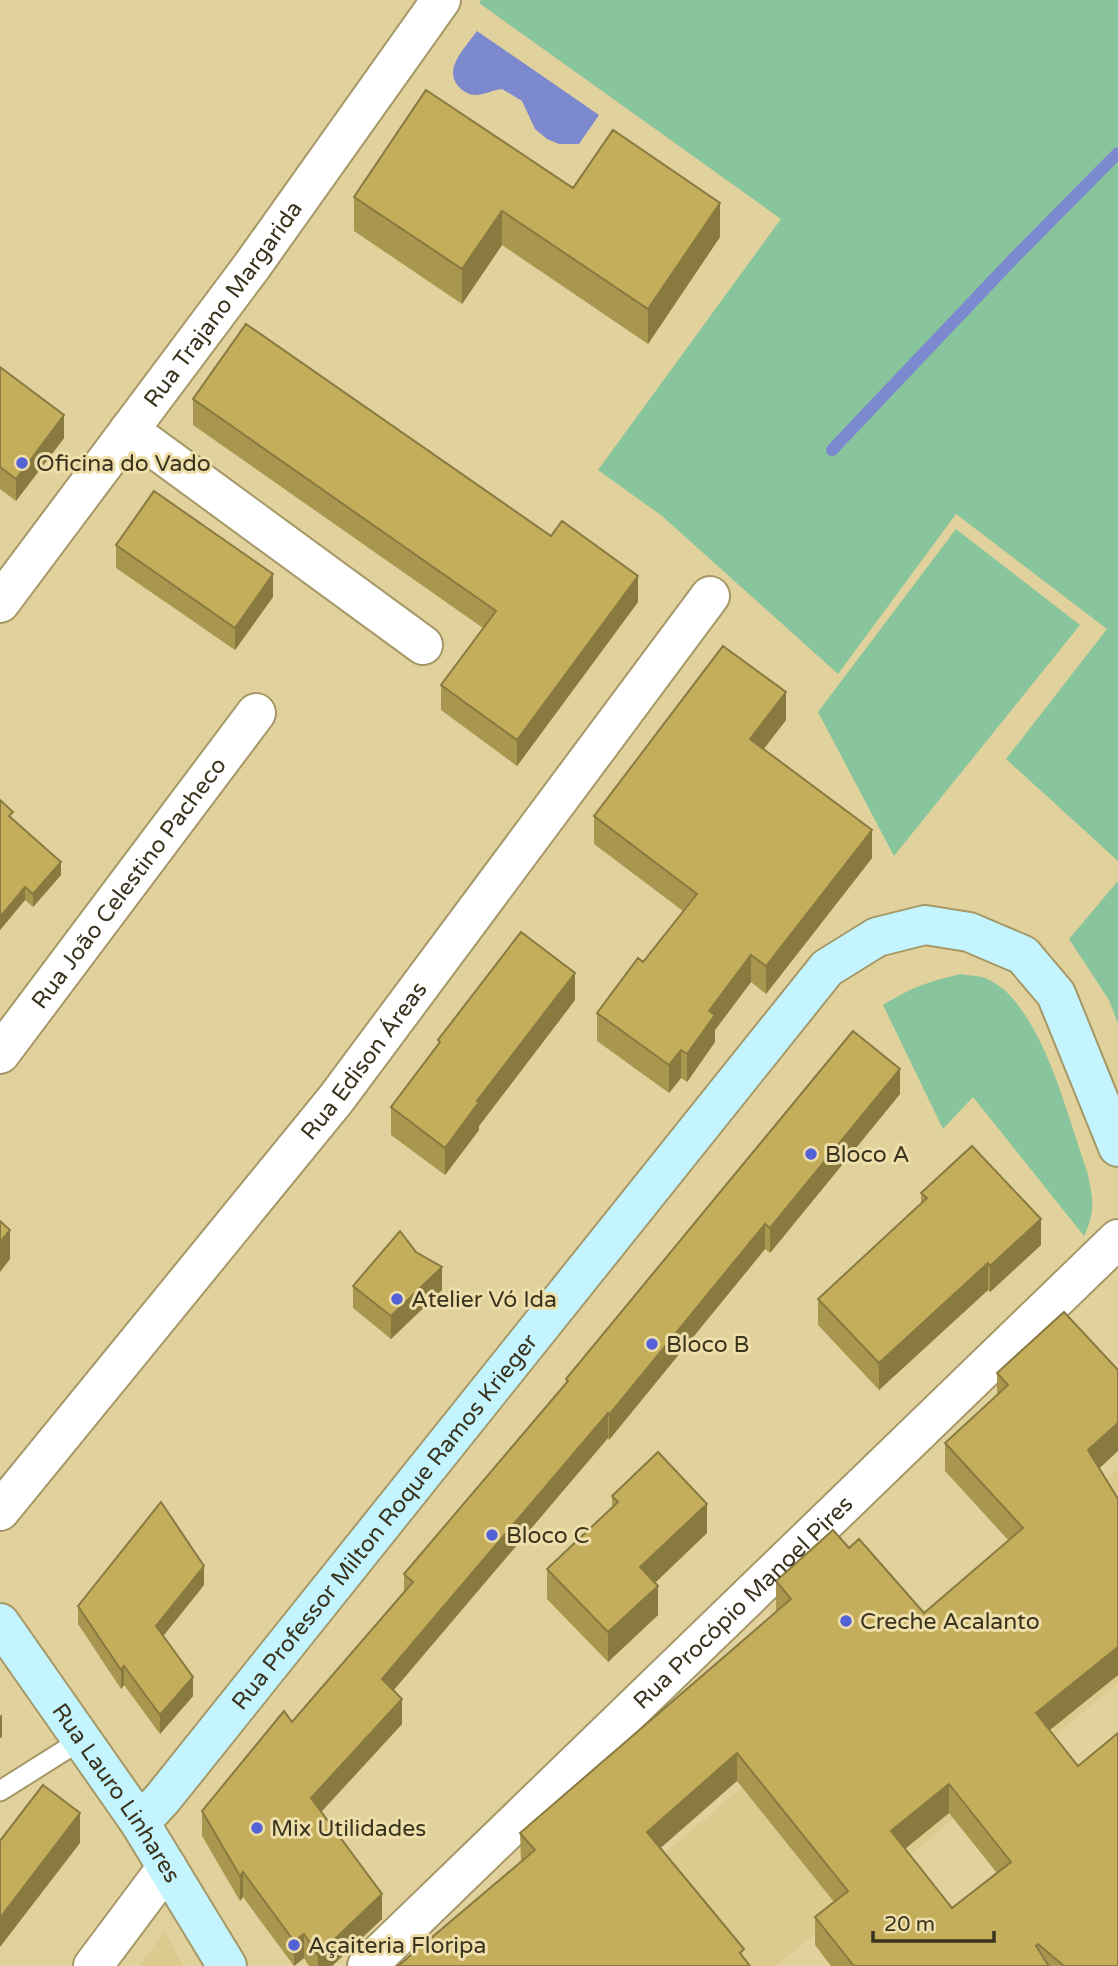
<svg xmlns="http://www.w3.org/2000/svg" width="1118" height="1966" font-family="'Varela Round',sans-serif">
<rect width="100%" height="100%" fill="#e1d29d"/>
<path fill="#dccb8e" d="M1118,1469V1683L776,1966H533L847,1697L769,1609L843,1539L923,1634Z
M165,1931L183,1966H139Z"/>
<path fill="#88c49c" d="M481,0H1118V861L1006,759L1107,629L956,514L838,674L662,516L598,470L781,219L479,3Z
M956,529L1080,625L894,856L818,712Z
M1118,881V1024L1109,1000L1069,939Z
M961,974C969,976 980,975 987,979C1041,1002 1068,1119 1087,1171C1093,1197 1096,1211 1084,1236L973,1097L943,1129L883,1005C910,988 930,981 961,974Z"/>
<path fill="#7c89cf" d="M477,31L599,115L579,144H559L547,139L535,129L522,101L502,89C493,90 484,95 475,95C470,95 464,92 460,88C441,70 466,47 477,31Z"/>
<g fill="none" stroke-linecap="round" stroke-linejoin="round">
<path stroke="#7c89cf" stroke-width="12" d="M832,450L1015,257L1118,153"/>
<g stroke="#a69866" stroke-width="23">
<path id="lane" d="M0,1791L81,1740"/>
</g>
<g stroke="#a69866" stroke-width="42">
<g id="street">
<path d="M129,430L423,645"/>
<path id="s1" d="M0,603L252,266L441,0"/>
<path id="s2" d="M0,1054L256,713"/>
<path id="s3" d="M0,1511L336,1099L710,596"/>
<path d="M93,1966L167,1867"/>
<path id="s4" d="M367,1966L1118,1239"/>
</g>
</g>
<g stroke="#a69866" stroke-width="42">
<g id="secondary">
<path id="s5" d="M0,1623L140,1823L227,1966"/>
<path id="s6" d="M140,1823L163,1798L827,968L877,937L925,925L969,932L1023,955L1056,994L1118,1147"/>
</g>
</g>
<use href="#lane" stroke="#fff" stroke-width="19"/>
<use href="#street" stroke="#fff" stroke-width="38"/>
<use href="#secondary" stroke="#c4f5ff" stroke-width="38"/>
</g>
<path fill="#a9964f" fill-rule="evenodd" d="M573,188L720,237L648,344L502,245L462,304L354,231V197Z
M0,367L64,438L16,501L0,489Z
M193,399L638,602L517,766L441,710V685L483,628L193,425Z
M116,545L273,597L235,650L116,568Z
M786,720L764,749L872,858L766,994L751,982L715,1030V1042L687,1082L681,1078L669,1093L597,1041V1013L643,962L683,911L594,844V816Z
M0,800L13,820L61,875L33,907L25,900L0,930Z
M575,1000L479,1126V1130L445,1175L391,1135V1107L438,1045V1040Z
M900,1094L770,1253L765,1249L609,1440L608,1438L393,1690L402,1724L321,1812L382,1919L332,1966H309L304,1958L294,1966L243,1897L240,1901L202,1836V1811L292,1722L404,1592V1574L566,1383V1379Z
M921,1193L1041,1245L990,1292L988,1290L879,1390L818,1325V1299L921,1203Z
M353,1286L442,1290L391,1339L353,1308Z
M997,1373L1099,1468L1118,1499V1675L1050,1730L1118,1966H831L815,1945V1917L834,1902L737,1781L521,1862L520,1833L777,1611L776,1609V1581L849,1548L924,1613L1009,1541L945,1471V1443L997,1396ZM949,1813L997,1873L952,1908L905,1849Z
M612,1496L707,1533L655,1583L658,1615L608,1662L547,1599V1569L612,1508Z
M204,1585L163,1636L193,1696L160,1734L124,1685L121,1689L78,1624V1606Z"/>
<path fill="#897a40" d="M720,203V237L648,344V309Z
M502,211V245L462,304V269Z
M64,415V438L16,501V479Z
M273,574V597L235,650V628Z
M638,576V602L517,766V740Z
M786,692V720L750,766V739Z
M872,830V858L766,994V966Z
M61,862V875L33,907V894Z
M25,887V900L0,930V917Z
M751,955V982L715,1030V1042L687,1082V1054L709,1011Z
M575,973V1000L479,1126V1130L445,1175V1148L477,1101Z
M681,1050V1078L669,1093V1065Z
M900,1069V1094L770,1253V1228Z
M1041,1219V1245L990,1292V1266Z
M765,1224V1249L609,1440V1415Z
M10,1230V1259L0,1272V1242Z
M988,1263V1290L879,1390V1363Z
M442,1267V1290L391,1339V1316Z
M608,1413V1438L382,1704V1679Z
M1118,1423V1451L1088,1479V1450Z
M707,1504V1533L640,1597V1567Z
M204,1566V1585L156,1645V1626Z
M658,1586V1615L608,1662V1632Z
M1118,1647V1675L1036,1741V1713Z
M124,1666V1685L121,1689V1670Z
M193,1677V1696L160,1734V1715Z
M402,1699V1724L311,1823V1798Z
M2,1714V1737L0,1738V1716Z
M737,1753V1781L647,1860V1832Z
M949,1784V1813L891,1860V1831Z
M80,1813V1843L0,1947V1918Z
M243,1872V1897L240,1901V1876Z
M382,1894V1919L332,1966H318V1955Z
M304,1934V1958L294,1966V1941Z"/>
<path fill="#c4ae5c" stroke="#897a40" stroke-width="2" fill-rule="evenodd" d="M426,90L573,188L613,130L720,203L648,309L502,211L462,269L354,197Z
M246,324L551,536L562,521L638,576L517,740L441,685L496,611L193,399Z
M0,367L64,415L16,479L0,467Z
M154,491L273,574L235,628L116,545Z
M723,646L786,692L750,739L872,830L766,966L751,955L709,1011L715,1015L687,1054L681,1050L669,1065L597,1013L638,958L643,962L697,894L594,816Z
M0,800L13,812L9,816L61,862L33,894L25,887L0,917Z
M521,932L575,973L477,1101L479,1102L445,1148L391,1107L440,1042L438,1040Z
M853,1031L900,1069L770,1228L765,1224L609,1415L608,1413L382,1679L402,1699L311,1798L382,1894L318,1955L304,1934L294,1941L243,1872L240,1876L202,1811L284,1711L292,1722L413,1582L404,1574L568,1381L566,1379Z
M972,1146L1041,1219L990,1266L988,1263L879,1363L818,1299L927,1198L921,1193Z
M0,1221L10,1230L0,1242Z
M400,1231L416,1252L442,1267L391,1316L353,1286Z
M1064,1312L1118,1370V1423L1088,1450L1118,1499V1647L1036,1713L1078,1766L1118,1733V1966H1064L1038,1944L1036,1946L1049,1966H854L815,1917L848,1891L737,1753L647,1832L744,1949L740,1953L750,1966H398L535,1850L520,1833L791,1599L776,1581L833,1530L849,1548L859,1539L924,1613L1023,1528L945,1443L1008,1385L997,1373ZM949,1784L1011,1862L952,1908L891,1831Z
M658,1452L707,1504L640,1567L658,1586L608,1632L547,1569L618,1502L612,1496Z
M161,1502L204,1566L156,1626L193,1677L160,1715L124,1666L121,1670L78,1606Z
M43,1785L80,1813L0,1918V1841Z"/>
<g fill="#5561d7" stroke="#eedfaa" stroke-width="2.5">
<circle cx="22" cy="463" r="7"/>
<circle cx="811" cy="1154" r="7"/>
<circle cx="397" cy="1299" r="7"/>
<circle cx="652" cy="1344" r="7"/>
<circle cx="492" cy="1535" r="7"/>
<circle cx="846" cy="1621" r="7"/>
<circle cx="257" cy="1828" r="7"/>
<circle cx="294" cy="1945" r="7"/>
</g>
<g text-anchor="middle" stroke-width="6" stroke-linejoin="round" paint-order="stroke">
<g font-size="23" fill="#3a341f" stroke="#eedfaa">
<text dy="8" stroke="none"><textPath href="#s1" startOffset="373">Rua Trajano Margarida</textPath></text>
<text dy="8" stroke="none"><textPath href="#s2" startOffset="214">Rua João Celestino Pacheco</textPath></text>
<text dy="8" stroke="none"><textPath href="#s3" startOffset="579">Rua Edison Áreas</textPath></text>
<text dy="8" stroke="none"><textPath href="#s6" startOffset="388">Rua Professor Milton Roque Ramos Krieger</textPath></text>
<text dy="8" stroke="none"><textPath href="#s4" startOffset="523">Rua Procópio Manoel Pires</textPath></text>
<text dy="8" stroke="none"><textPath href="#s5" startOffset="206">Rua Lauro Linhares</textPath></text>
</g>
<g font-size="23" fill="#3a341f" stroke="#eedfaa" text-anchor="start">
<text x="36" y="471">Oficina do Vado</text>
<text x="825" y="1162">Bloco A</text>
<text x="411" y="1307">Atelier Vó Ida</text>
<text x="666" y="1352">Bloco B</text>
<text x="506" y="1543">Bloco C</text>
<text x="860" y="1629">Creche Acalanto</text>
<text x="271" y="1836">Mix Utilidades</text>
<text x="308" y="1953">Açaiteria Floripa</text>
</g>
</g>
<path d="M873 1931v10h121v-10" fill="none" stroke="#3a341f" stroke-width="3.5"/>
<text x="884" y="1931" font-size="21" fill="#3a341f" stroke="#eedfaa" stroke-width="5" paint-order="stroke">20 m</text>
</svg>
